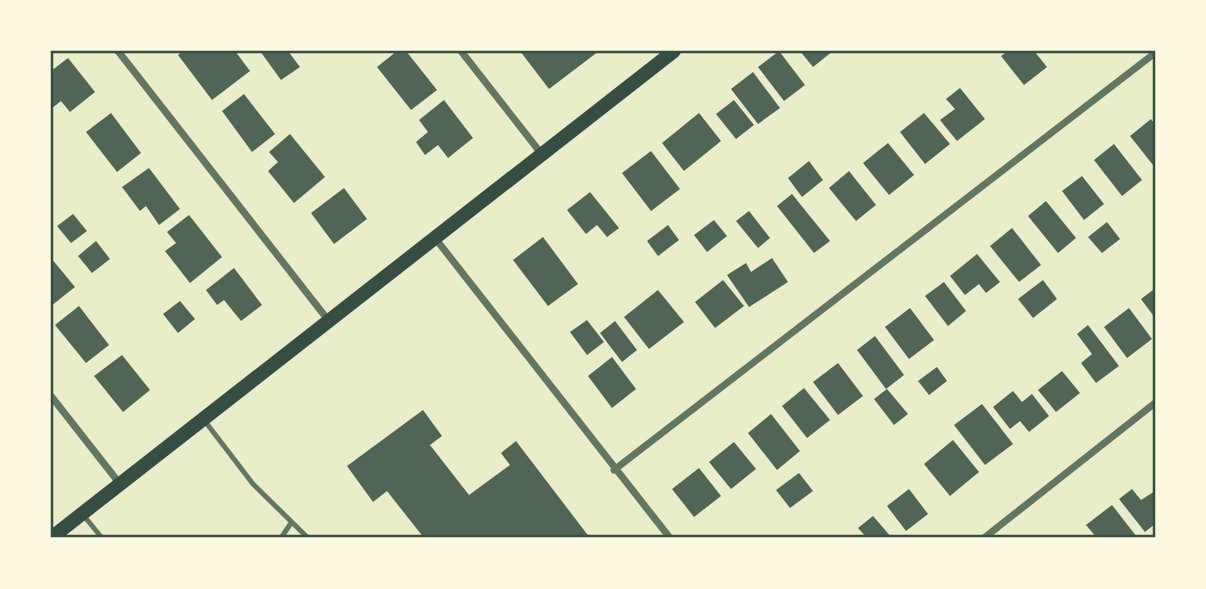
<svg xmlns="http://www.w3.org/2000/svg" width="1206" height="589" font-family="Poppins,sans-serif">
<rect width="100%" height="100%" fill="#e9edc9"/>
<path fill="#4f6655" d="M183,51H235L250,71L212,100L178,55Z
M260,51H288L300,67L281,80Z
M397,51H406L437,90L411,110L377,67Z
M520,51H599L549,89Z
M779,51L805,85L784,101L758,67Z
M800,51H833L813,67Z
M1008,51H1034L1047,67L1024,85L1001,56Z
M68,58L95,92L70,112L61,101L51,109V71Z
M753,72L780,108L758,124L731,89Z
M960,88L985,119L957,141L940,120L955,109L946,99Z
M244,94L275,134L252,152L222,111Z
M444,100L473,138L448,158L438,145L425,155L416,142L428,132L419,120Z
M734,100L754,125L736,139L716,114Z
M111,113L141,153L117,172L86,132Z
M699,113L721,141L684,171L662,143Z
M924,113L950,144L925,164L900,132Z
M1151,119L1155,125L1153,165L1130,136Z
M290,134L325,177L294,203L268,171L278,162L269,152Z
M888,143L914,175L889,195L863,163Z
M1114,144L1142,180L1122,196L1094,160Z
M651,151L680,189L651,211L622,173Z
M809,161L823,180L802,197L788,178Z
M149,168L180,209L159,225L146,206L140,211L122,187Z
M849,171L876,205L856,221L829,188Z
M1082,176L1104,204L1084,220L1062,191Z
M344,188L367,219L334,244L311,213Z
M590,192L619,228L607,237L597,225L586,234L567,210Z
M792,194L830,241L814,253L777,206Z
M1046,201L1076,238L1058,253L1028,216Z
M749,211L770,238L758,248L736,221Z
M73,214L87,231L71,243L57,226Z
M189,215L222,257L190,283L165,251L176,243L167,232Z
M714,220L727,236L707,252L694,235Z
M1107,222L1120,239L1102,253L1088,237Z
M668,225L679,240L658,256L647,241Z
M1012,228L1041,265L1019,282L990,246Z
M543,237L578,284L548,306L513,260Z
M96,241L110,259L92,273L78,256Z
M977,254L1000,282L986,293L979,284L965,295L950,276Z
M51,258L75,287L51,306Z
M772,258L788,282L749,307L727,275L746,263L751,272Z
M234,268L262,305L241,321L224,300L217,305L206,290Z
M723,280L744,306L715,328L695,302Z
M1043,280L1057,299L1033,318L1018,299Z
M944,282L966,311L948,326L925,296Z
M658,290L684,322L649,349L624,317Z
M1153,290L1155,293V318L1141,299Z
M180,301L195,319L178,333L163,314Z
M79,306L109,345L86,363L55,325Z
M910,308L934,340L909,359L885,327Z
M1129,308L1152,339L1127,358L1104,327Z
M587,320L604,342L587,355L570,332Z
M615,321L637,350L622,362L600,333Z
M1088,325L1119,366L1096,383L1081,363L1092,354L1077,334Z
M875,336L904,375L886,389L857,350Z
M122,355L150,390L123,412L94,376Z
M612,357L636,389L612,408L588,376Z
M838,363L863,396L838,415L813,382Z
M937,367L947,381L929,395L918,381Z
M1062,371L1080,393L1056,412L1038,390Z
M804,388L830,420L807,438L782,406Z
M887,389L908,414L894,425L874,399Z
M1013,391L1022,402L1032,394L1049,416L1029,432L1020,421L1010,429L993,407Z
M982,404L1013,444L985,465L954,425Z
M423,410L442,436L430,445L469,495L510,465L501,453L516,441L590,538H424L387,491L373,502L347,466Z
M771,414L800,451L777,470L748,433Z
M953,440L979,472L950,496L924,464Z
M734,442L756,469L731,489L709,462Z
M699,468L721,496L694,517L672,489Z
M799,473L813,491L790,508L776,490Z
M909,489L928,514L906,531L887,506Z
M1132,489L1141,500L1155,491V524L1145,532L1119,499Z
M1112,505L1137,537L1135,538H1097L1086,525Z
M873,516L892,538H867L858,528Z"/>
<g fill="none" stroke-linecap="round" stroke-linejoin="round">
<path stroke="#617663" stroke-width="5" d="M204,420L253,484L308,538
M84,516L102,538
M281,538L291,523"/>
<path stroke="#617663" stroke-width="7" d="M118,51L328,320
M461,51L540,152
M435,238L670,538
M51,396L120,484
M614,470L1155,53
M984,538L1155,403"/>
<path stroke="#344e41" stroke-width="14" d="M51,538L674,51"/>
</g>
<rect width="1206" height="589" fill="none" stroke="#fefae0" stroke-width="105"/>
<rect x="52" y="52" width="1102" height="484" fill="none" stroke="#344e41" stroke-width="2.5"/>
</svg>
